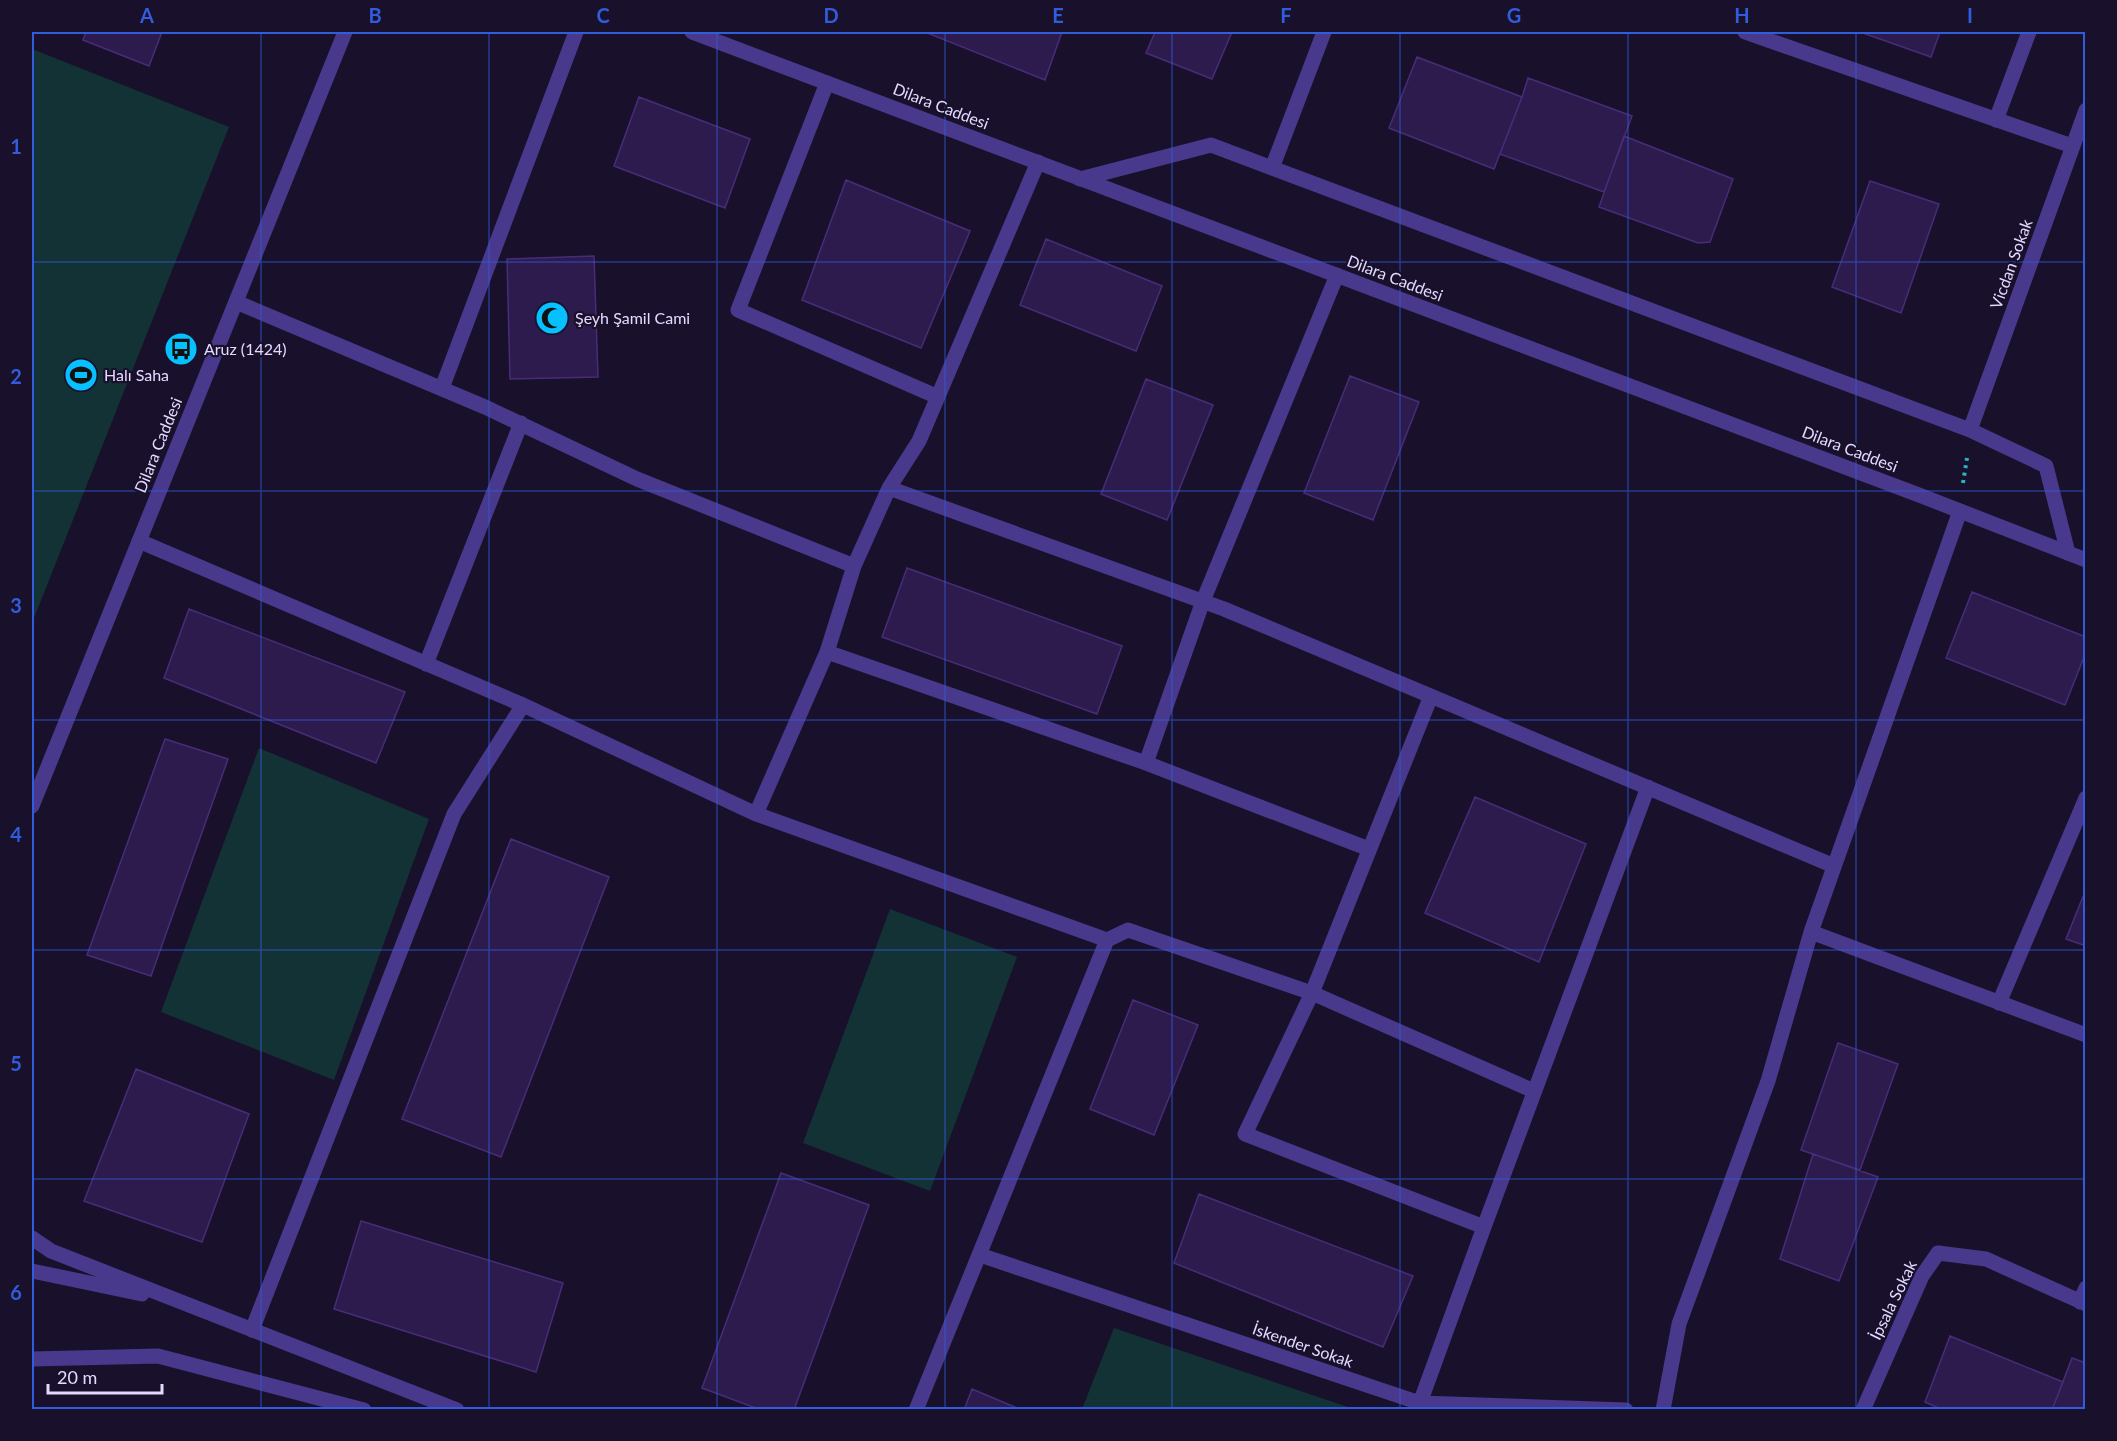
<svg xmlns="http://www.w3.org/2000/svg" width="2117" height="1441" font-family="Lato,sans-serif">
<rect width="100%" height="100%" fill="#19102b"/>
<path fill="#133236" d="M32,49L229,127L32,623Z
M259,748L429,819L334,1080L161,1012Z
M890,909L1017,957L930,1191L803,1143Z
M1114,1328L1354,1409H1082Z"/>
<path fill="#2d1b4d" stroke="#482c7a" stroke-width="1.5" d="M86,32H162L149,66L83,40Z
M925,32H1062L1045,80Z
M1155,32H1232L1212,79L1146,53Z
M1860,32H1940L1931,57Z
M1417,57L1522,97L1494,169L1389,128Z
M1528,78L1632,116L1604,192L1500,154L1522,97Z
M639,97L750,139L725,208L614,166Z
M1624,136L1733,179L1710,242L1698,243L1599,207Z
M846,180L970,231L921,348L802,300Z
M1870,181L1939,204L1901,313L1832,287Z
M1046,239L1162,286L1136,351L1020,305Z
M594,256L598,377L510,379L507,259Z
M1350,376L1419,402L1373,520L1304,493Z
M1146,379L1213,405L1167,520L1101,494Z
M907,568L1122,646L1097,714L882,637Z
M1972,592L2086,637V652L2065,705L1946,658Z
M189,609L405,692L376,763L164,678Z
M165,739L228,759L151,976L87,955Z
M1475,797L1586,844L1539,962L1425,913Z
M511,839L609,877L501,1157L402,1119Z
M2086,889V946L2066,939Z
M1133,1000L1198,1025L1154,1135L1090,1109Z
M1838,1043L1898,1064L1860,1170L1801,1150Z
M136,1069L249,1114L202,1242L84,1201Z
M1813,1154L1878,1177L1839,1281L1780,1259Z
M781,1173L869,1205L794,1410H761L702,1388Z
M1199,1194L1413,1276L1383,1347L1174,1263Z
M361,1221L563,1283L536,1372L334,1309Z
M1950,1336L2063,1382L2052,1410H1943L1925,1402Z
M2072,1358L2086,1363V1410H2052Z
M972,1389L1022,1410H964Z"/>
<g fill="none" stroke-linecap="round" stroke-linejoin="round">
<path stroke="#2cb4c2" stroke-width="4" stroke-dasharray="3 4.5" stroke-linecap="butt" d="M1963,483L1967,458"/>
<path stroke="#49398c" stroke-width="15" d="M1996,120L2029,32"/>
<path stroke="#49398c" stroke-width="15" d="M1745,32L2072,146
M827,83L738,310L938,397
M1272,168L1324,32
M1080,179L1211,145L1970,430L2046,466L2068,553
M1337,275L1203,601L1146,763L1369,849
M236,302L485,407L637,479L854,566L889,488L1224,609L1834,866
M442,388L576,32
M1970,430L2086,110
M889,488L919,441L1038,162
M1960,511L1811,932L2086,1035
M139,541L523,705L756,814L1107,940L916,1410
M827,652L1146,763
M426,664L521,423
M1431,696L1312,993L1245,1134L1484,1227
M756,814L827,652L854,566
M1107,940L1128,930L1312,993L1534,1091
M1999,1003L2086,798
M980,1255L1420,1403L1626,1410
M2080,1302L2086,1288
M252,1330L454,814L523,705
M1420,1403L1484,1227L1648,787
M1663,1410L1679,1324L1768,1081L1811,932
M1863,1410L1922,1276L1938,1253L1986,1259L2086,1304"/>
<path stroke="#49398c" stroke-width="15" d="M692,32L1919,495L2086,560
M32,806L345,32
M32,1238L51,1251L457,1410
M32,1271L142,1294
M32,1359L158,1356L364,1410"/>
</g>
<path fill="none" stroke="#315cdc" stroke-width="1.5" stroke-opacity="0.55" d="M261,32V1410M489,32V1410M717,32V1410M945,32V1410M1172,32V1410M1400,32V1410M1628,32V1410M1856,32V1410M32,262H2086M32,491H2086M32,720H2086M32,950H2086M32,1179H2086"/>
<defs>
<g id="mosque-disc" transform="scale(1.725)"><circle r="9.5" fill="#06c0ff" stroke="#19102b"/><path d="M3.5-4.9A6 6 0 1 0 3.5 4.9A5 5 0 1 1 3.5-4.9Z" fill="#111"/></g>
<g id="bus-disc" transform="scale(1.725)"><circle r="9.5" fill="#06c0ff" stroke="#19102b"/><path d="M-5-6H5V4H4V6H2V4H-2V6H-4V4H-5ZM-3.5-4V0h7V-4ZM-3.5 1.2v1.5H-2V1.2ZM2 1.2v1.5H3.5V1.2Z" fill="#111"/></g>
<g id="stadium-disc" transform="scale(1.725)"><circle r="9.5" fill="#06c0ff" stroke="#19102b"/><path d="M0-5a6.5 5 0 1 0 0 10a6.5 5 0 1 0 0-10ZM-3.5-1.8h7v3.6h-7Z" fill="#111"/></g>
</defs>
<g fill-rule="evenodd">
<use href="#mosque-disc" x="552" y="318"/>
<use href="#bus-disc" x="181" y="349"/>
<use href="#stadium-disc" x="81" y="375"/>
</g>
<g text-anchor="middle" stroke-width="4.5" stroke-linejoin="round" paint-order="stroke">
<g font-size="16" fill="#e4daff" stroke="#19102b">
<text transform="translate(941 106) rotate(21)" y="6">Dilara Caddesi</text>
<text transform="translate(2011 264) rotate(-70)" y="6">Vicdan Sokak</text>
<text transform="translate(1395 278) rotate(21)" y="6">Dilara Caddesi</text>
<text transform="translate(158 445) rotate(-68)" y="6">Dilara Caddesi</text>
<text transform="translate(1850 449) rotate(21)" y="6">Dilara Caddesi</text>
<text transform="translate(1893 1300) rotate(-64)" y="6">İpsala Sokak</text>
<text transform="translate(1303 1345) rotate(19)" y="6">İskender Sokak</text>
</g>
<g font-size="16" fill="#e4daff" stroke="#19102b" text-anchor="start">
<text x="575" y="324">Şeyh Şamil Cami</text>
<text x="204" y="355">Aruz (1424)</text>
<text x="104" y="381">Halı Saha</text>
</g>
</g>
<rect width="2117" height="1441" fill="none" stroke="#19102b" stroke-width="66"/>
<path d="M48 1384v9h114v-9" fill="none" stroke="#e4daff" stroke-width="3"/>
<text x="57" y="1384" font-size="18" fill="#e4daff" stroke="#19102b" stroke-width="4.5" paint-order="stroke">20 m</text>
<rect x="33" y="33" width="2051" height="1375" fill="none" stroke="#315cdc" stroke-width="2"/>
<g font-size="20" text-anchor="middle" font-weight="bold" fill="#315cdc">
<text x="147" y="23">A</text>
<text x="375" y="23">B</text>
<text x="603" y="23">C</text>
<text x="831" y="23">D</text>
<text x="1058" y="23">E</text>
<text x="1286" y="23">F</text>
<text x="1514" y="23">G</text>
<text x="1742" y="23">H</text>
<text x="1970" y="23">I</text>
<text x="16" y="154">1</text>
<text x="16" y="384">2</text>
<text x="16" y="613">3</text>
<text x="16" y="842">4</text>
<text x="16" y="1071">5</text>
<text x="16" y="1300">6</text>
</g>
</svg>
